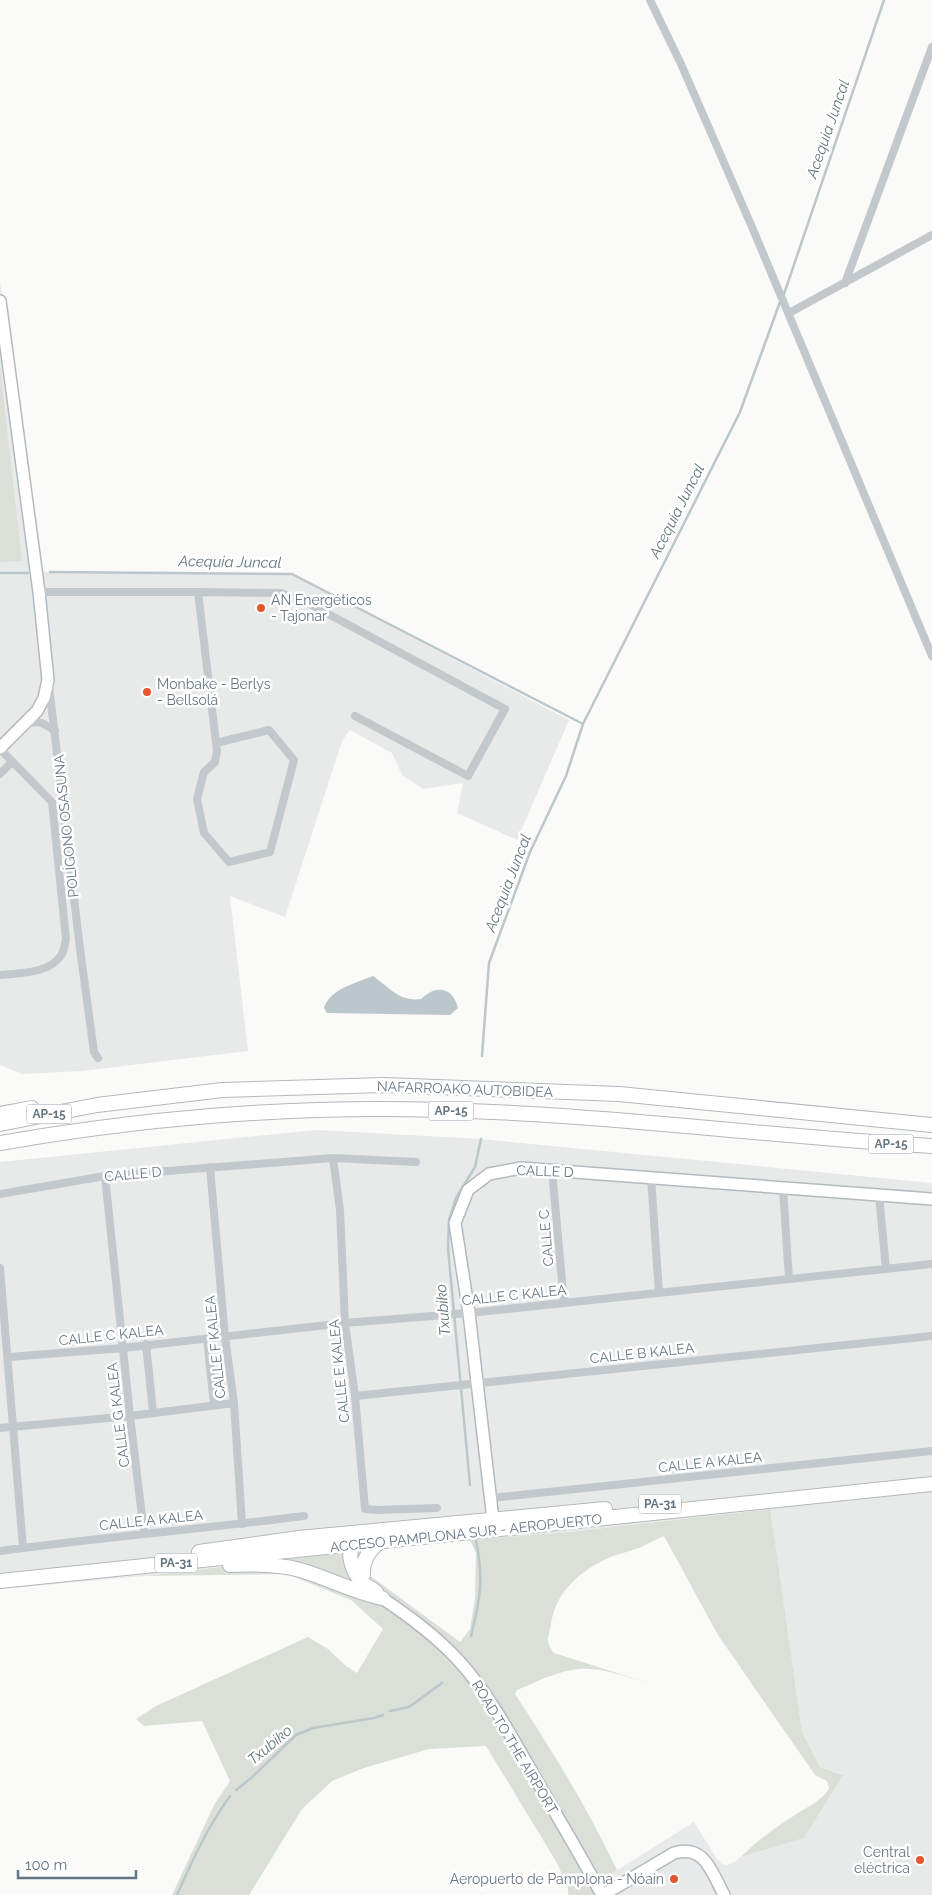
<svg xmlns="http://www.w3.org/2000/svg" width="932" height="1895" font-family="Raleway,sans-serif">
<rect width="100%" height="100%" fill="#fafaf8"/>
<path fill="#e8e9e9" d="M0,282L43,572L292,574L569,720L517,840L457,813L463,783L423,789L402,775L392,753L350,730L342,741L285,917L230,896L248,1051L82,1071L22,1074L0,1065Z
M316,1130L481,1139L932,1183V1895H595L606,1877L694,1822L717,1859L722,1864L727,1865L735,1862L741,1857L804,1838L842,1774L820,1767L802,1732L769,1509L569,1532L344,1551L145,1576L0,1589V1162Z"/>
<path fill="#dadfd7" d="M0,368L22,561L0,562Z
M770,1509L802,1732L820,1767L843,1775L804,1838L741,1857C757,1840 778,1826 798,1813C809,1806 821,1801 829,1789L827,1781L815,1775L718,1635L664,1536C655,1540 647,1544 639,1548C631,1551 622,1553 613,1556C582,1569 556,1590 551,1624C549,1637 544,1641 554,1653L658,1686C633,1679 604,1667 579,1669C557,1671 536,1682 517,1690L515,1694C553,1752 587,1807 617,1870L606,1877L595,1895H568V1888L557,1863L486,1746L429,1749L364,1768L332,1781L302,1809L249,1895H172L214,1805L230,1781L202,1721L144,1726L136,1719L156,1706L308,1637L328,1649L346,1666L357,1673L383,1629L351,1600L287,1574L145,1576L379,1548L369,1564V1575L460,1642L470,1629L475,1598L476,1553L470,1540L569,1532Z"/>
<path fill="#bbc7cb" d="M373,976C389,987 399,1002 421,999C436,984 453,987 458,1008L450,1015L327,1013L324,1008C330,989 356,983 373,976Z"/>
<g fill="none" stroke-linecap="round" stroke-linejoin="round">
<path stroke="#bbc7cb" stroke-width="2.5" d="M784,294L884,0
M50,572L292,574L583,724
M0,573H28
M482,1056L489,963L530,852L566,776L583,724L740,412L780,302
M470,1485L448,1248L449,1220L456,1198L475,1167L481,1139
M471,1636C480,1600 484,1578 476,1541
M390,1711L409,1707L442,1683
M236,1790L250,1779L296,1735L313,1728L374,1718L383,1715
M177,1895C192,1861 208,1826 230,1796"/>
<g stroke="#b3babf" stroke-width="14">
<path id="secondary" d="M0,301L39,592L48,680L44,698L37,711L0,748
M493,1520L469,1313L455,1223L468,1190L489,1174L521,1168L932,1199
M382,1598C410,1617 436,1636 459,1661C489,1694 510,1734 532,1772C555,1813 580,1854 602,1895
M603,1895L674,1853C705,1844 712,1873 724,1895"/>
</g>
<g stroke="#b4b9bd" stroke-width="16">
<path id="highway" d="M0,1114L32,1108
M0,1124L97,1105L222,1090L383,1085L619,1094L932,1125
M0,1143C127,1121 250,1109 379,1109C564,1109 748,1135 932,1146
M357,1539C344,1550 352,1572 363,1583C366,1587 372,1588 376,1592
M199,1552L299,1538L605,1509
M230,1565C252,1564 278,1564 300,1570C328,1578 354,1592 382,1598
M363,1575C362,1561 368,1552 379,1542
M0,1581L932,1484"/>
</g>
<path stroke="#c3c8cc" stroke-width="8" d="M650,0L681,64L752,227L932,656
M845,283L932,47
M789,313L932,235
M39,592H198
M49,686L80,949L94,1052L98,1058
M26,724C39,720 44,723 55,731
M216,743L269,730L294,760L270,852L229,862L204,833L197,799L204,772L215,762L217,751L198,592L281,593L306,602L505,709L468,776L355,716
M0,749L52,802L66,939C65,944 64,950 62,954C50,974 20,973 0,975
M0,774L12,762
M333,1158L340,1210L345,1323L355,1396L365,1509L376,1510L437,1508
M210,1167L225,1337L234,1403L242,1524
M552,1170L564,1303
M105,1176L130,1416L144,1533
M651,1178L659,1293
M783,1188L789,1279
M0,1194L105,1176L333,1158L416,1162
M879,1195L886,1269
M0,1268L23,1548
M207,1338L214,1405
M146,1344L153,1412
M9,1357L123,1348L345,1323L469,1313L932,1264
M355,1396L932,1336
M0,1428L130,1416L234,1403
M491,1498L932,1451
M0,1551C101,1537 203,1529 304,1516"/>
<use href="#secondary" stroke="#fff" stroke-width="11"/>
<use href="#highway" stroke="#fff" stroke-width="14"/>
</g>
<g fill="#e4572e" stroke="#fff" stroke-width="2">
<circle cx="261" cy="608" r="5"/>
<circle cx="147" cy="692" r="5"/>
<circle cx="920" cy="1860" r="5"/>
<circle cx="674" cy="1879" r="5"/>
</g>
<g text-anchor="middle" stroke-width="5" stroke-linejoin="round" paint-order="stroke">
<g fill="#fff" stroke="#939fa8" stroke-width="1">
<rect x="428.5" y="1101.5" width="45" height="19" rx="4"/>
<rect x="26.5" y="1104.5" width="45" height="19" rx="4"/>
<rect x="868.5" y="1134.5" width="45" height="19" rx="4"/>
<rect x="639" y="1494.5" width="42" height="19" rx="4"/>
<rect x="155" y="1553.5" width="42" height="19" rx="4"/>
</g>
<g font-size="12" font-weight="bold" fill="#657683">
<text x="451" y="1115">AP-15</text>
<text x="49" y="1118">AP-15</text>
<text x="891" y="1148">AP-15</text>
<text x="660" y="1508">PA-31</text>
<text x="176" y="1567">PA-31</text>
</g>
<g font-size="14" fill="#657683" stroke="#fff" text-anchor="start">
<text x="271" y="605">AN Energéticos<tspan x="271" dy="16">- Tajonar</tspan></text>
<text x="157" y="689">Monbake - Berlys<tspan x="157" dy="16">- Bellsolá</tspan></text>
<text x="910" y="1857" text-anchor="end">Central<tspan x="910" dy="16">eléctrica</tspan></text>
<text x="664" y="1884" text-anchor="end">Aeropuerto de Pamplona - Nóain</text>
</g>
<g font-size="14" fill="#657683" stroke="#fff">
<text transform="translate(66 826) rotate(-96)" y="5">POLÍGONO OSASUNA</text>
<text transform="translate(465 1089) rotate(2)" y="5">NAFARROAKO AUTOBIDEA</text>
<text transform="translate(545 1171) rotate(2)" y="5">CALLE D</text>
<text transform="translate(133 1174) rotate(-5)" y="5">CALLE D</text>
<text transform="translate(546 1238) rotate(-95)" y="5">CALLE C</text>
<text transform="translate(514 1295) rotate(-6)" y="5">CALLE C KALEA</text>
<text transform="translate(111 1335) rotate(-6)" y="5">CALLE C KALEA</text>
<text transform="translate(215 1347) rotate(-96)" y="5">CALLE F KALEA</text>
<text transform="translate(642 1353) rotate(-6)" y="5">CALLE B KALEA</text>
<text transform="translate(339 1371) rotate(-96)" y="5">CALLE E KALEA</text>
<text transform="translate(118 1415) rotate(-97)" y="5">CALLE G KALEA</text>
<text transform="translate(710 1462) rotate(-6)" y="5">CALLE A KALEA</text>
<text transform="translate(151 1520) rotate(-6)" y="5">CALLE A KALEA</text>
<text transform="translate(466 1533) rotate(-6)" y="5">ACCESO PAMPLONA SUR - AEROPUERTO</text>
<text transform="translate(515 1747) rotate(59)" y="5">ROAD TO THE AIRPORT</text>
</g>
<g font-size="15" font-style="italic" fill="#60757c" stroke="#fff">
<text transform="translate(828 129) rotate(-71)" y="5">Acequia Juncal</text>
<text transform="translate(677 511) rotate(-63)" y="5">Acequia Juncal</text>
<text transform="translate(230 562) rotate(1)" y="5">Acequia Juncal</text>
<text transform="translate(508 883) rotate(-69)" y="5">Acequia Juncal</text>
<text transform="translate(443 1310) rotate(-95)" y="5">Txubiko</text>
<text transform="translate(270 1745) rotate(-40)" y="5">Txubiko</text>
</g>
</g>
<path d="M18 1870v8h118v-8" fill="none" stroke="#657683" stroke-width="2.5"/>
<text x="25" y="1870" font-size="15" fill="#657683" stroke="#ffffff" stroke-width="4" paint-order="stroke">100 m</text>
</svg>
